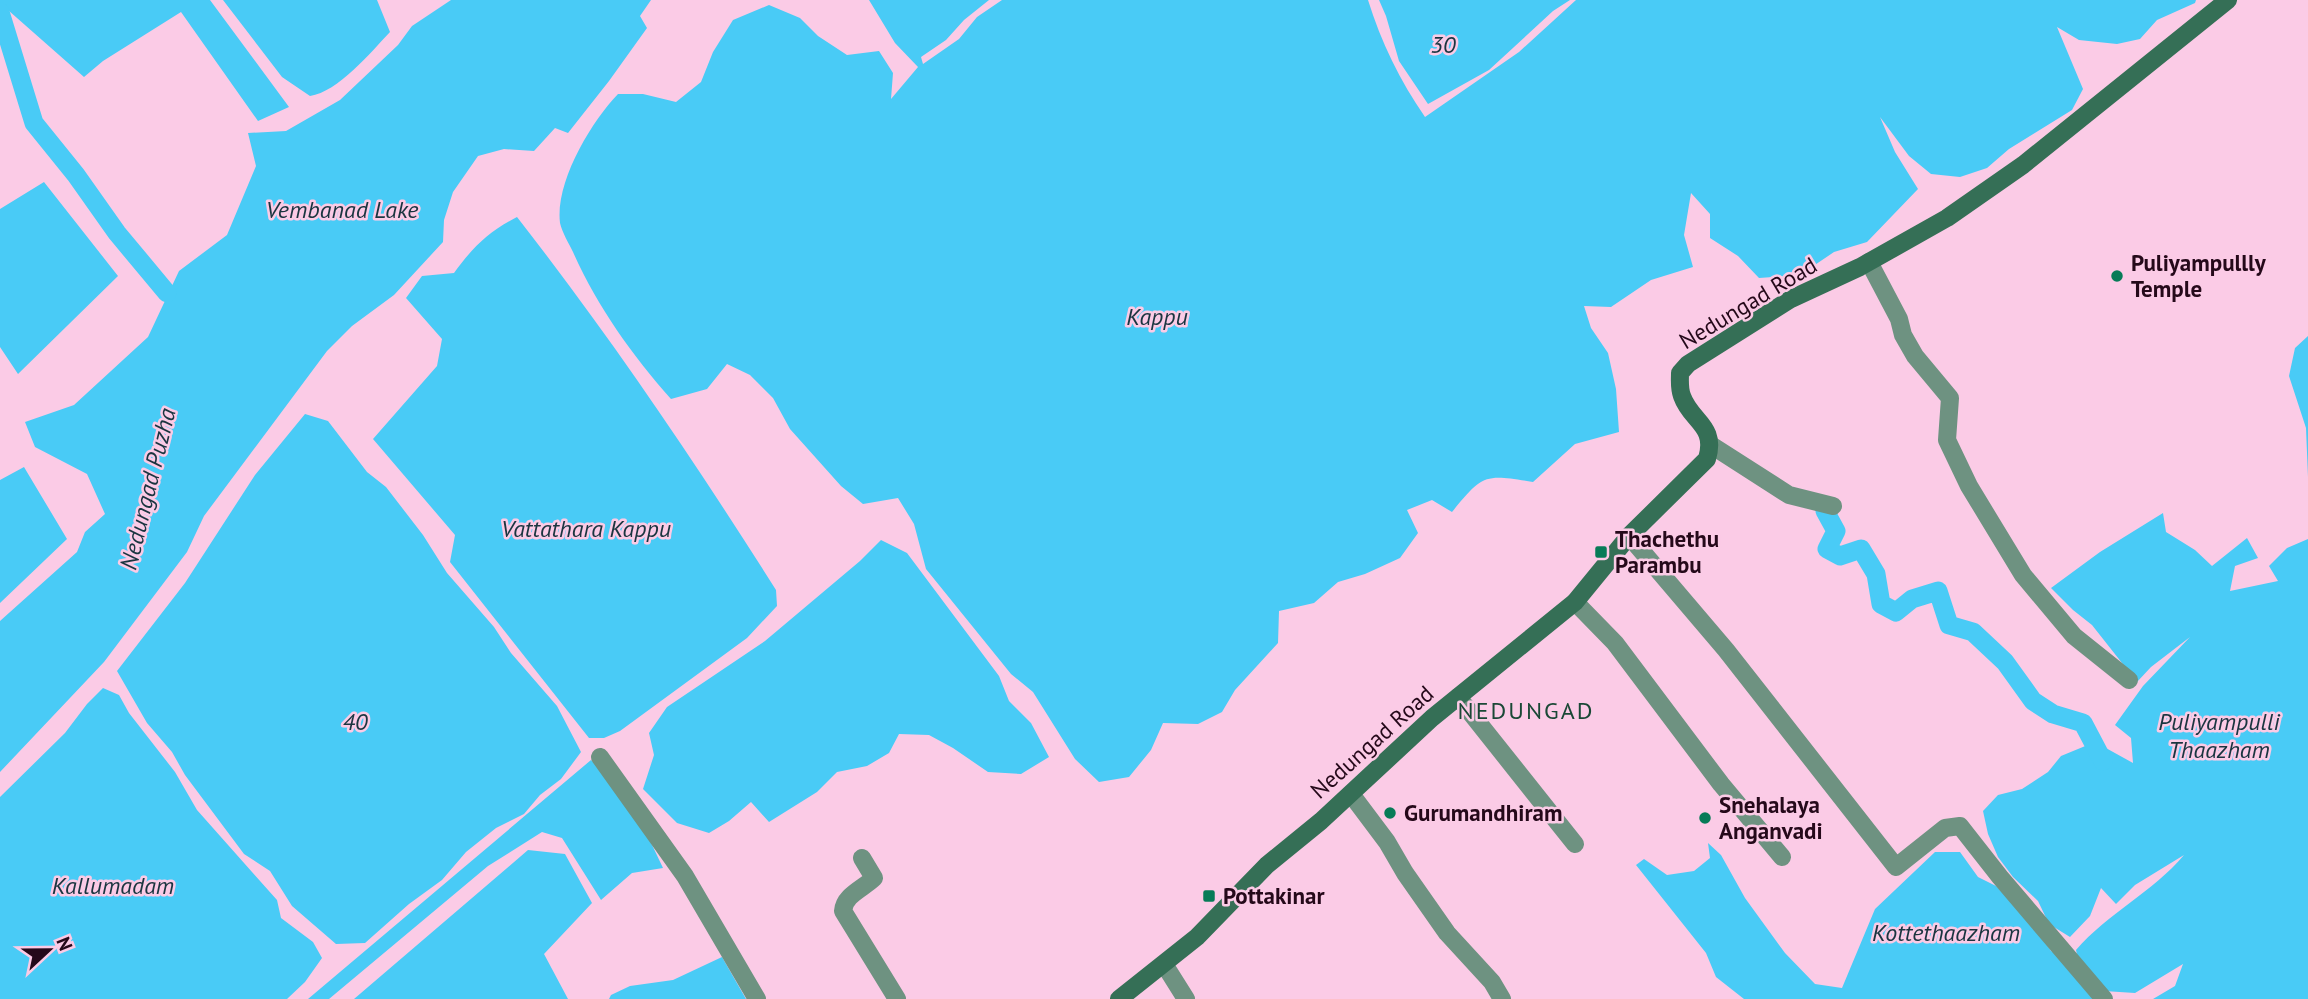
<svg xmlns="http://www.w3.org/2000/svg" width="2308" height="999" font-family="'PT Sans',sans-serif">
<rect width="100%" height="100%" fill="#fbcbe6"/>
<path fill="#49cbf6" d="M0,0H210L289,107L258,121L181,12L103,61L84,77L0,3Z
M223,0H377L390,32C371,52 338,92 310,96L282,77Z
M451,0H651L640,16L647,28L609,81L568,133L555,128L534,151L504,149L478,156L453,192L444,220L443,242L394,295L352,326L327,351L204,516L187,552L104,662L0,772V621L77,552L85,532L105,514L87,474L35,447L25,422L74,405L148,337L179,271L227,235L256,166L248,133L286,131L340,100L398,45L412,26Z
M869,0H989L964,20L946,40L921,57L923,64L959,39L977,17L1002,0H1368C1381,42 1400,81 1425,117L1519,52L1576,0H2196L2195,3L2157,20L2140,39L2117,44L2079,40L2057,27L2083,89L2072,110L2009,149L1987,168L1960,177L1931,174L1909,156L1880,117L1895,152L1918,189L1867,242L1834,252L1800,275L1759,278L1738,256L1710,238V214L1691,193L1684,235L1693,267L1651,280L1611,307L1584,306L1591,328L1608,353L1616,389L1619,432L1575,444L1533,482C1484,474 1483,474 1452,512L1432,500L1407,510L1418,533L1400,558L1365,574L1338,582L1314,603L1279,611L1278,643L1235,690L1222,712L1198,724L1163,723L1151,750L1129,777L1099,782L1075,759L1033,692L1011,674L926,569L914,524L898,498L863,504L841,486L790,429L773,398L750,375L727,364L707,389L671,399C632,355 597,306 573,252C569,244 562,232 560,223C555,182 591,122 618,94H643L676,102L701,82L713,52L733,20L769,5L800,18L818,36L847,55L879,51L893,73L891,99L918,67L895,43Z
M1379,0H1570L1553,11L1489,70L1428,104L1399,61L1386,16Z
M44,182L118,276L18,374L0,347V209Z
M517,217C610,336 695,462 776,590L777,606L747,638L620,731L604,738H589L450,562L455,535L373,439L437,366L442,339L406,298L422,276L454,273C473,247 488,232 517,217Z
M2308,336V477L2306,428L2289,376L2295,348Z
M305,414L328,421L367,472L386,487L423,535L447,573L494,627L511,653L557,706L581,752L561,779L540,795L524,814L496,828L466,852L442,880L409,904L365,943L336,944L292,906L270,871L244,854L185,775L172,752L147,723L117,671L185,583L255,475Z
M24,467L67,539L0,603V480Z
M2163,513L2166,532L2195,550L2212,566L2247,538L2258,558L2235,566L2230,591L2278,581L2269,566L2287,548L2308,539V999H2153L2175,986L2183,964L2135,993L2104,991L2080,968L2076,950C2108,913 2153,892 2184,855L2135,885L2116,904L2101,888L2090,916L2070,937L2049,924L2038,901L2013,877L1998,857L1988,834L1983,811L1998,795L2022,789L2048,772L2061,756L2095,742L2133,763L2131,738L2115,725L2143,686L2190,637L2151,667L2137,682L2092,625L2073,610L2051,588L2100,552Z
M881,540L907,553L999,676L1009,701L1031,723L1049,757L1021,774L988,772L953,748L929,735L899,734L889,753L867,766L837,772L817,792L769,822L751,802L729,821L709,833L677,823L643,789L654,755L649,733L667,707L765,641L860,561Z
M103,688L119,695L129,713L175,772L197,810L277,900L281,918L313,942L322,958L305,982L287,999H0V797L65,733L87,704Z
M591,760C623,788 646,830 663,868L632,873L601,900L562,838L542,832L488,866L329,999H308Z
M1708,843L1721,855L1745,898L1785,953L1815,984L1842,988L1875,909L1935,852H1960L1978,877L1996,886L2031,921L2051,951L2069,961L2100,999H1744L1716,977L1706,953L1636,865L1644,859L1667,875L1694,871L1710,858Z
M528,850L565,854L592,903L544,954L568,999H354Z
M722,957L746,999H609L611,995L630,986L673,980Z"/>
<g fill="none" stroke-linecap="round" stroke-linejoin="round">
<path stroke="#49cbf6" stroke-width="19" d="M0,12L34,123L76,175L117,233L167,293
M1825,511L1836,531L1827,549L1840,556L1861,549L1876,574L1881,604L1896,612L1912,599L1938,591L1949,625L1973,632L2005,662L2033,701L2053,714L2083,723L2103,761"/>
<path stroke="#6e9281" stroke-width="18" d="M1869,262L1899,319L1903,335L1915,356L1950,398L1947,440L1969,486L2023,575L2074,636L2129,680
M1711,445L1789,495L1833,506
M1629,536L1726,650L1896,867L1945,828L1960,826L2000,877L2104,999
M1575,602L1615,643L1721,784L1782,857
M1458,697L1575,844
M600,757L685,876L757,999
M1351,794L1387,842L1405,873L1447,933L1492,982L1502,999
M862,858L874,878C864,888 844,895 843,911L897,999
M1164,964L1186,999"/>
<path stroke="#356f56" stroke-width="18" d="M1119,999L1197,937L1267,865L1321,821L1432,718L1575,602L1629,536L1707,459C1717,425 1691,422 1682,396C1679,388 1680,381 1680,373L1688,364L1791,299L1860,267L1947,218L2023,165L2228,0"/>
</g>
<g fill="#077b57" stroke="#fbcbe6" stroke-width="2.5">
<circle cx="2117" cy="276" r="7"/>
<rect x="1594" y="545" width="14" height="14" rx="3.5"/>
<circle cx="1390" cy="813" r="7"/>
<circle cx="1705" cy="818" r="7"/>
<rect x="1202" y="889" width="14" height="14" rx="3.5"/>
</g>
<g text-anchor="middle" stroke-width="5" stroke-linejoin="round" paint-order="stroke">
<g font-size="23" font-weight="bold" fill="#25091a" stroke="#fbcbe6" text-anchor="start">
<text x="2131" y="271">Puliyampullly<tspan x="2131" dy="26">Temple</tspan></text>
<text x="1615" y="547">Thachethu<tspan x="1615" dy="26">Parambu</tspan></text>
<text x="1719" y="813">Snehalaya<tspan x="1719" dy="26">Anganvadi</tspan></text>
<text x="1404" y="821">Gurumandhiram</text>
<text x="1223" y="904">Pottakinar</text>
</g>
<g font-size="23" fill="#25091a" stroke="#fbcbe6">
<text transform="translate(1748 303) rotate(-31)" y="8">Nedungad Road</text>
<text transform="translate(1372 742) rotate(-42)" y="8">Nedungad Road</text>
</g>
<g font-size="24" font-style="italic" fill="#1a3540" stroke="#fbcbe6">
<text x="1443" y="53">30</text>
<text x="342" y="218">Vembanad Lake</text>
<text x="1157" y="325">Kappu</text>
<text transform="translate(148 489) rotate(-76)" y="8">Nedungad Puzha</text>
<text x="586" y="537">Vattathara Kappu</text>
<text x="355" y="730">40</text>
<text x="2219" y="730">Puliyampulli<tspan x="2219" dy="28">Thaazham</tspan></text>
<text x="113" y="894">Kallumadam</text>
<text x="1946" y="941">Kottethaazham</text>
</g>
<g font-size="24" letter-spacing="2" fill="#1a4836" stroke="#fbcbe6">
<text x="1526" y="719">NEDUNGAD</text>
</g>
</g>
<g transform="translate(49 950) rotate(68)" stroke="#fbcbe6" stroke-width="5" paint-order="stroke">
<path d="M0-5L12 26L0 18L-12 26Z" fill="#25091a"/>
<text y="-10" font-size="19" font-weight="bold" text-anchor="middle" fill="#25091a">N</text>
</g>
</svg>
